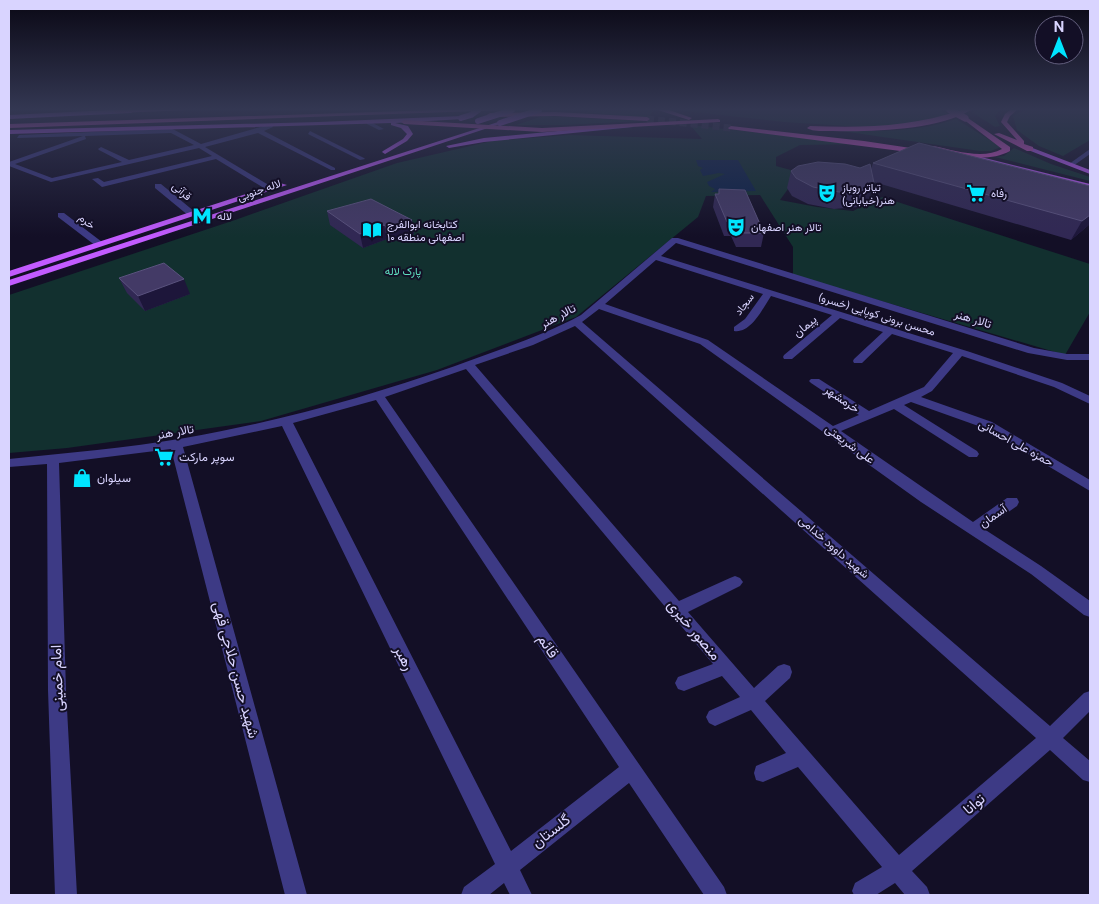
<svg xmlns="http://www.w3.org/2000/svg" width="1099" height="904" font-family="'Public Sans',Vazirmatn,sans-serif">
<rect width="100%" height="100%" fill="#130f26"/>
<path fill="#12302f" d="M632,110H653L649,118L582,112Z
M675,110H941L948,114L945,117L902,125L863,127L784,122Z
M978,110H1000L995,116L1000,126L995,127L972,112Z
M1025,110H1090V140L1063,156L1039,146L1017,130L1013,116Z
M543,116L642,121L564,125H516Z
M956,119L1001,147L991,151H980L841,131C880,131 919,132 956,119Z
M690,125L863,144L800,145L776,157V166L813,176L793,182L780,200L817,207L853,211L882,197L1090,264V312L1065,355L793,275V247L760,195L706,196L698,217L576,317L437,370L261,421L67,448L9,453V295L235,220L397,163L492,141L569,135L702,139Z
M1014,148L1051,164L1090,177V181L995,157L1004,156Z"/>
<path fill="#0c2248" d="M696,160H738L756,191L711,192L715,189L709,186L707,182L725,174L719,173L703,176L700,170L703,168L698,166Z"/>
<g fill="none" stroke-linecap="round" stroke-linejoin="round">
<path stroke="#312d47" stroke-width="7" stroke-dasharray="7 4" stroke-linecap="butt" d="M647,119L731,128"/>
<path fill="#3d3a85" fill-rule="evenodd" d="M367,122H371L384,129L379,130L367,124Z
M271,124L273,127L264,131L335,168V170H331L258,133L205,147L272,187V191H269L216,159L102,187L92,179L98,178L104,182L212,156L199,148L51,182L9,166V162L83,136L17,138L19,135L165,129L164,128L167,126L201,144ZM171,133L194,145L129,160L101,147L98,149L99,150L122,162L52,178L15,164L86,139L85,136Z
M310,131L364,158L365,159L360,160L308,134Z
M1090,149V154L1073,166H1069V164Z
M155,184H161L195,212V216H189L155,188Z
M58,213H64L102,242V246H96L58,217Z
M672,238H678L1034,348L1067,354H1090V360H1067L1028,353L676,243L661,256L970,352L1062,383L1090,396V404L1054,387L962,356L932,391L921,397L992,422L1090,480V491L984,428L911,402L904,405L977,451L979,454L977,457H969L894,409L841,431L973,522L1007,498H1017L1019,502L1017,506L984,529L1041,566L1090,601V617L1084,615L1031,574L921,502L700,344L599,309L582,322L1050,726L1084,693L1090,691V711L1063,738L1090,761V782L1083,780L1050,750L912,871L927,887L930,895H905L895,883L876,895H854L852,891L855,883L882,867L798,767L763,782L756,780L754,773L756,766L786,753L751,710L715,726L709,723L706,717L709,711L740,697L722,676L684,691L678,689L675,683L678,677L713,664L466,369L385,397L724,887L727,895H704L629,783L520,870L532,895H510L504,883L489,895H461L464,887L495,864L282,426L183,447L307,895H285L171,449L59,463L66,690L77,895H55L48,690L47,464L9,467V459C68,453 126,448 185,438C277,422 367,397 455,366C497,350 541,337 581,315ZM656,260L763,294L745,319L734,327V331C751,334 763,308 771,296L832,315L784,355L783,357L784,359H792L840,318L883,332L854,359L853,361L854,363H862L892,334L953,353L924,387L869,411L819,379H811L809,381L811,383L859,415L833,426L708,340L605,304ZM575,326L1036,738L899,855L765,701L790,678L792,672L790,666L784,664L778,666L754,688L688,612L740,586L743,582L740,578L735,576L730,578L679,601L475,365L533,345ZM376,400L619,767L511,851L293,423Z"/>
<path fill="#c25bff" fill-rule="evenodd" d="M111,110L134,111L131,113L9,119V115Z
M461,116L463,119L395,123L408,126L413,134L407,141L385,154L382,152L383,151L403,139L407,134L401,128L391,125V123L9,134V130L318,122Z
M498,122L503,123L9,286V280Z
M631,124L633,127L484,142L449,148L446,146L484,138Z
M1030,147L1090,170V174L1028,150L1027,149Z
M965,153L1090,184V188L963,156L962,155Z
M280,183L287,185L9,277V271Z"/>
<path fill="#e055d1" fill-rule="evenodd" d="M113,110H188L116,113Z
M433,110H503L9,128V124Z
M658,110H669L692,118L689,120Z
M961,110H971C937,130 872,132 833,131C825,131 813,132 807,128L810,126C862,128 912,127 961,110Z
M1010,110H1017L1010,116L1007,122L1024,141V144L1033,147V151H1027L994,134L999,133L1017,140L1001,122L1005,114Z
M555,112L647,117L650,119L647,121L555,116L490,117L487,115L490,113Z
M965,116L1010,147V151C986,164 955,155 931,149L929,148L933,146C953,150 983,160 1002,149L963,119V117Z
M718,119L720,120V122L542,132L404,124L401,122L404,120L542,128Z
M731,126L864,141L924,150L928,152L924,154L729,129L728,128Z"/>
<path stroke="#c25bff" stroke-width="6" d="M461,118L471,115L478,110
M478,121L512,110
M500,123L539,110"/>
<path stroke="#e055d1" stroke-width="7" d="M950,110L965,118"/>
</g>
<path fill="#312854" d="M873,163L1090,186V224L1071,240L874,182L868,200L864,204L857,207L834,209L808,204L792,196L787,188L791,171L871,169Z
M719,189L764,233L761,247H736L731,236H724L713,207L715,194H718Z
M327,211L412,220L414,234L392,242L387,239L363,248L330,225Z
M119,278L190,294L145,311L127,293Z"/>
<path fill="#1d163a" d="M874,183L868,200L864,204L857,207L863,190Z
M1090,215V224L1071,240L1082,221Z
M412,220L414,234L392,242L390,228Z
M384,225L387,239L363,248L360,234Z
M184,279L190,294L145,311L138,296Z"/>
<path fill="#433a66" stroke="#5a527e" d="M919,143L1090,186V215L1082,221L873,163Z
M818,162L845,164L860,168L870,164L874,183L870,187L863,190L839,192L813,187L796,178L791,171L798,166Z
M719,189L745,190L764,233H739L734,222H727L715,194H719Z
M371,199L412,220L390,228L384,225L360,234L327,211Z
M164,263L184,279L138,296L119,278Z"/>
<linearGradient id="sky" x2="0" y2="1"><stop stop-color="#0a0815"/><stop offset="0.46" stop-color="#333752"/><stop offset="1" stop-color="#333752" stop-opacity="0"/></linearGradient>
<rect width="1099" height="237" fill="url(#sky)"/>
<defs>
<g id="theatre-bare" transform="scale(1.5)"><path d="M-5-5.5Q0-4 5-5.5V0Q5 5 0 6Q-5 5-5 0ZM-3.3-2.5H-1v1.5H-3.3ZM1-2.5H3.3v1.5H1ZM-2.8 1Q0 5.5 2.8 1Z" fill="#00e5ff" stroke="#130f26" stroke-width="2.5" paint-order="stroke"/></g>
<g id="supermarket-bare" transform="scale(1.5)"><path d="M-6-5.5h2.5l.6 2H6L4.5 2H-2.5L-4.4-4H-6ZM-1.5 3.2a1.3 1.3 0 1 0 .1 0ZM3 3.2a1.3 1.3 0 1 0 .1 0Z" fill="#00e5ff" stroke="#130f26" stroke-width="2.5" paint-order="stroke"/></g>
<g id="metro-bare" transform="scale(1.5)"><path d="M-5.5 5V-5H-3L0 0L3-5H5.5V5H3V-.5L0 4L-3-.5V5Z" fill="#00e5ff" stroke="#130f26" stroke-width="2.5" paint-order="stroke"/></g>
<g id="library-bare" transform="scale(1.5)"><path d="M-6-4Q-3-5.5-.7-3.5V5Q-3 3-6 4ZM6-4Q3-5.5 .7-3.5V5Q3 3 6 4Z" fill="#00e5ff" stroke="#130f26" stroke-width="2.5" paint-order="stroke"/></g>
<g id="shop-bare" transform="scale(1.5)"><path d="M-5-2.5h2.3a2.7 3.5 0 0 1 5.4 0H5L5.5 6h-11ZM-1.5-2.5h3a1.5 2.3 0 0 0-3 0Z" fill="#00e5ff" stroke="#130f26" stroke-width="2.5" paint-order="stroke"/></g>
</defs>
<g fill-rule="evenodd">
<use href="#theatre-bare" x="827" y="193"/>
<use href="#supermarket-bare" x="976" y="193"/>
<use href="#metro-bare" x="202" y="216"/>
<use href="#theatre-bare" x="736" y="227"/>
<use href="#library-bare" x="372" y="230"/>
<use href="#supermarket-bare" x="164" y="457"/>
<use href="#shop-bare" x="82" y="478"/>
</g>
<g text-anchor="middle" stroke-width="4" stroke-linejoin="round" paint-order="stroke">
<g font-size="11" fill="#d9d4ff" stroke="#130f26" text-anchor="start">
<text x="842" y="191">تیاتر روباز<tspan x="842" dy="13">هنر(خیابانی)</tspan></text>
<text x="991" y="197">رفاه</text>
<text x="217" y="220">لاله</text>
<text x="387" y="228">کتابخانه ابوالفرج<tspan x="387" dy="13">اصفهانی منطقه ۱۰</tspan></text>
<text x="751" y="231">تالار هنر اصفهان</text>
</g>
<g font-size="11" fill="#d9d4ff" stroke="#130f26">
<text transform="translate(259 190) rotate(-19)" y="4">لاله جنوبی</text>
<text transform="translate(182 191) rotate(40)" y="4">قرآنی</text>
<text transform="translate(87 221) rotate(38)" y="4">خرم</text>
<text transform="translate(744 304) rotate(-52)" y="4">سجاد</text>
<text transform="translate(877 314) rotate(17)" y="4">محسن برونی کوپایی (خسرو)</text>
</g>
<g font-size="11" fill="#5fe0c0" stroke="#130f26">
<text x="403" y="275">پارک لاله</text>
</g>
<g font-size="12" fill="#d9d4ff" stroke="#130f26">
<text transform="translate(558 316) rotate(-28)" y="4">تالار هنر</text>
<text transform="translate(973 319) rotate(17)" y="4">تالار هنر</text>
<text transform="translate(805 326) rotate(-40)" y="4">پیمان</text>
<text transform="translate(842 399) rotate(34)" y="4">خرمشهر</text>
<text transform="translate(175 432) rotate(-10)" y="4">تالار هنر</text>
<text transform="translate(1016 443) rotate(29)" y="4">حمزه علی احسانی</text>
<text transform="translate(850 444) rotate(36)" y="4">علی شریعتی</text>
<text transform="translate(993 516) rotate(-35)" y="4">آسمان</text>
<text transform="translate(834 547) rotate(41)" y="4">شهید داوود خدامی</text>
</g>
<g font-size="12" fill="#d9d4ff" stroke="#130f26" text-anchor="start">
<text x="179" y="461">سوپر مارکت</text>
<text x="97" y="482">سیلوان</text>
</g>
<g font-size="15" fill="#d9d4ff" stroke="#130f26">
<text transform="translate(694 630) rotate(50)" y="5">منصور خیری</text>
<text transform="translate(548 646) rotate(56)" y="5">قائم</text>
<text transform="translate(404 658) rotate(63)" y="5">رهبر</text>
<text transform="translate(236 670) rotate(75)" y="5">شهید حسن حلاجی قهی</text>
<text transform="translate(57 678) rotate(-92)" y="5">امام خمینی</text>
<text transform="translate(974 804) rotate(-41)" y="5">توانا</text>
<text transform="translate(551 831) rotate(-38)" y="5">گلستان</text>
</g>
</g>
<rect width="1099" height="904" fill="none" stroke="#d9d4ff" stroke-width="20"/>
<g transform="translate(1059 40)"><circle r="24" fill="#130f26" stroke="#625e7d"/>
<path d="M0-4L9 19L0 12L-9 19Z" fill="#00e5ff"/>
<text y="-8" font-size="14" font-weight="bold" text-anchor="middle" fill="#d9d4ff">N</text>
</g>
</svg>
